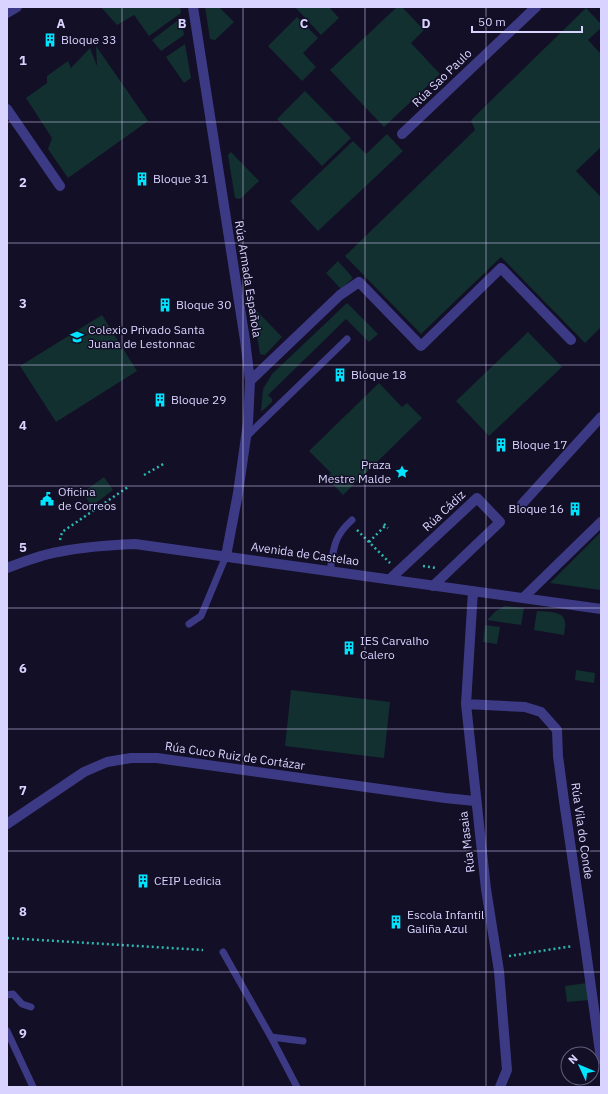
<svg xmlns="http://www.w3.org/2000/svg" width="608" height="1094" font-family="'IBM Plex Sans',sans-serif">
<rect width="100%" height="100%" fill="#130f26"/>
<path fill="#12302f" d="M101,7H180L181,13L149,36L134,15L117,25Z
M205,7H219L234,22L215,40L210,39Z
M295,7H329L339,18L321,35Z
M397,7H402L424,30L411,43L440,74L384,127L330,70Z
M586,8L601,24V28L588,40L601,54V147L576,171L601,197V327L585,343L501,257L421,334L345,256L475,130L471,120Z
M297,17L318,38L303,53L316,67L302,81L268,46Z
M181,18L184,35L161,51L152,40Z
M185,44L191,78L184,83L166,57Z
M96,46L148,121L68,178L48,149L52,138L26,98L47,83V76L68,61L71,68L90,48L97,66Z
M305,91L351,138L322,166L277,119Z
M387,134L403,151L318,231L290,201L353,141L366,154Z
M231,152L259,181L240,199L235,198L228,155Z
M338,261L353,278L341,289L326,273Z
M347,303L378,334L369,342L346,319L268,395L272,399V402L261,412L263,389L272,374Z
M255,309L282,337L265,355L260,354L253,311Z
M102,315L137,371L56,422L20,366Z
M528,332L562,367L489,436L456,401Z
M379,383L402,407L407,403L422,418L343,495L327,478L331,473L309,451Z
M104,477L113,490L92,506L82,493Z
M601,532V590L550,583Z
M505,606L524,608L521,625L487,620L496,611Z
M537,611C545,612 564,610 565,622C566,626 564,631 564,635L534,630Z
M485,625L500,627L497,644L483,642Z
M576,670L595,673L594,683L575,680Z
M291,690L390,702L384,758L285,746Z
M587,983L589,1000L567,1002L565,986Z"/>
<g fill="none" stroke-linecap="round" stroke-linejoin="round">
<path stroke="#2fb8b0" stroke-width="2.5" stroke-dasharray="2 3" stroke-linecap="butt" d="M144,475L165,463
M384,524L388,528
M357,530L390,563
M60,540L62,532L128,487
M369,542L386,525
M423,566L436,568
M7,938L203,950
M509,956L573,946"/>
<path stroke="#3d3a85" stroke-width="7" d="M246,437L347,339
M330,571C334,548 333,537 352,520
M189,624L201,616L226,556
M223,952L271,1037L297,1087
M7,995L13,994L22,1004L31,1007
M7,1031L33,1087
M271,1037L303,1041"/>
<path stroke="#3d3a85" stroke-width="10" d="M193,7L245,340L250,381L248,423L238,493L226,556
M7,13L17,7
M7,109L60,186
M402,134L536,7
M250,381L340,295L359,282L421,346L501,268L571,340
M522,504L601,417
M7,568C23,562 40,555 58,552C83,547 109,545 135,544L601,609
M390,579L477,498L500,522L433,586
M473,591L466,704L486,889L499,971L507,1070L500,1087
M523,598L601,522
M466,704L525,707L541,712L557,730L558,756L564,801L585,944L601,1059
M7,824L84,772L107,762L131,758H157L445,798L475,801"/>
</g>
<path fill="none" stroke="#d9d4ff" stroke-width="1" stroke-opacity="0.55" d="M122,7V1087M243,7V1087M365,7V1087M486,7V1087M7,122H601M7,243H601M7,365H601M7,486H601M7,608H601M7,729H601M7,851H601M7,972H601"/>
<defs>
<g id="building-bare" transform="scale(1.08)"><path d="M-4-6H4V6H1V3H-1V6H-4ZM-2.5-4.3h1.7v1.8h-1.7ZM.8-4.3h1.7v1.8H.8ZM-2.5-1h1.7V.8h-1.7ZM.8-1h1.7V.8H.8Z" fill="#00e5ff" stroke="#130f26" stroke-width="2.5" paint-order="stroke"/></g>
<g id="school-bare" transform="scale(1.08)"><path d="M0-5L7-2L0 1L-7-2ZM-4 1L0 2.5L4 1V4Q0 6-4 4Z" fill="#00e5ff" stroke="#130f26" stroke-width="2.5" paint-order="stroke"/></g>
<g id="sight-bare" transform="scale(1.08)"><path d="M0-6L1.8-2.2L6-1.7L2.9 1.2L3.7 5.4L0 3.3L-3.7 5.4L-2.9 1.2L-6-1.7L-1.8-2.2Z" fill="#00e5ff" stroke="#130f26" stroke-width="2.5" paint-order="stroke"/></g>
<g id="civic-bare" transform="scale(1.08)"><path d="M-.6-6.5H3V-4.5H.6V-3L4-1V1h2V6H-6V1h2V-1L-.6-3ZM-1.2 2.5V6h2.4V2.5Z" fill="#00e5ff" stroke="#130f26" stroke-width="2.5" paint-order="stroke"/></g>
</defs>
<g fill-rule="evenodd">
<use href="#building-bare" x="50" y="40"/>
<use href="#building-bare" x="142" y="179"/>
<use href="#building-bare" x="165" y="305"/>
<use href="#school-bare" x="77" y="337"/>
<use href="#building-bare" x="340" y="375"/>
<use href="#building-bare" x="160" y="400"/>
<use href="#building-bare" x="501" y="445"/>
<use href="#sight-bare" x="402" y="472"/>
<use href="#civic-bare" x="47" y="499"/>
<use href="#building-bare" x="575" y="509"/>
<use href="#building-bare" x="349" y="648"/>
<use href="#building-bare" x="143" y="881"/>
<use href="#building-bare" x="396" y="922"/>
</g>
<g text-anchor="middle" stroke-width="3" stroke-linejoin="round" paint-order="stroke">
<g font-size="12" fill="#d9d4ff" stroke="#130f26" text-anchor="start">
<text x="61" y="44">Bloque 33</text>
<text x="153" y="183">Bloque 31</text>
<text x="176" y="309">Bloque 30</text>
<text x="88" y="334">Colexio Privado Santa<tspan x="88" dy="14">Juana de Lestonnac</tspan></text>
<text x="351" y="379">Bloque 18</text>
<text x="171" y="404">Bloque 29</text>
<text x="512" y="449">Bloque 17</text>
<text x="391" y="469" text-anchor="end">Praza<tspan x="391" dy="14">Mestre Malde</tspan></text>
<text x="58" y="496">Oficina<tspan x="58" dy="14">de Correos</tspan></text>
<text x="564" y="513" text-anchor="end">Bloque 16</text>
<text x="360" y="645">IES Carvalho<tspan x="360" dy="14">Calero</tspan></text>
<text x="154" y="885">CEIP Ledicia</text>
<text x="407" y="919">Escola Infantil<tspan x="407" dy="14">Galiña Azul</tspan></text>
</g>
<g font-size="12" fill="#d9d4ff" stroke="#130f26">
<text transform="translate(442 78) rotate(-44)" y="4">Rúa Sao Paulo</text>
<text transform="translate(248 279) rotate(81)" y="4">Rúa Armada Española</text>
<text transform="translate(444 511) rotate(-43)" y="4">Rúa Cádiz</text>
<text transform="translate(305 554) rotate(8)" y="4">Avenida de Castelao</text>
<text transform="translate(235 756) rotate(8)" y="4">Rúa Cuco Ruiz de Cortázar</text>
<text transform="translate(582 831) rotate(82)" y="4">Rúa Vila do Conde</text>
<text transform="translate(467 842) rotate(-97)" y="4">Rúa Masaia</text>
</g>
</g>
<g font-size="13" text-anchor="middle" font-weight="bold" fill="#d9d4ff" stroke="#130f26" stroke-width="3" stroke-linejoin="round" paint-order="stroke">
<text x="61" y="28">A</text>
<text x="182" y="28">B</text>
<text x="304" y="28">C</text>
<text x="426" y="28">D</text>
<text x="23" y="65">1</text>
<text x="23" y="187">2</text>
<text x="23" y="308">3</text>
<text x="23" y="430">4</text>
<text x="23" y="552">5</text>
<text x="23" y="673">6</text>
<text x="23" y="795">7</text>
<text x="23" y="916">8</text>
<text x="23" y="1038">9</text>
</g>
<rect width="608" height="1094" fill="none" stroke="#d9d4ff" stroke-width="16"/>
<g transform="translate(580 1066) rotate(314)"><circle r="19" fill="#130f26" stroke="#625e7d"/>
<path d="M0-3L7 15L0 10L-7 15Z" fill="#00e5ff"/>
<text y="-6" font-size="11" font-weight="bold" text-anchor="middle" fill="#d9d4ff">N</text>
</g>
<path d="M472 26v6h110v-6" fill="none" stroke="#d9d4ff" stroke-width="2"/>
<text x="478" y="26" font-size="12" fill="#d9d4ff" stroke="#130f26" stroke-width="3" paint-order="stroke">50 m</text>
</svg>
